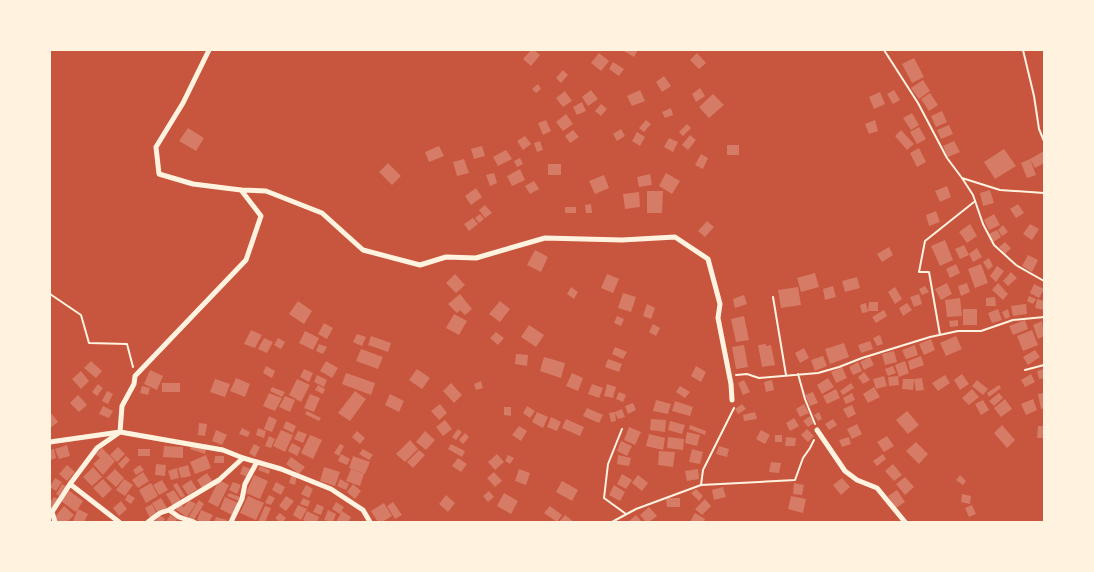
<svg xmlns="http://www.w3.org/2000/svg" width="1094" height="572" font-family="Barlow,sans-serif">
<rect width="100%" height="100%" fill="#c8553d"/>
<path fill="#d67c66" d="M531,50H534L540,55L531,66L523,59Z
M622,50H638L634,57Z
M599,53L609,61L601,71L591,63Z
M697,53L706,63L699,69L690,60Z
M914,58L924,77L912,83L902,64Z
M613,62L624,69L619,76L609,69Z
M563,70L568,75L561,83L556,78Z
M664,76L671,86L662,92L656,82Z
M923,80L930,91L919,99L911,88Z
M538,84L541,89L536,93L532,89Z
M700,88L705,96L696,102L692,94Z
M591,90L598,99L588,106L582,97Z
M640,90L645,101L632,106L627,96Z
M894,90L900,100L893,104L887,94Z
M565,91L572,101L563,107L556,98Z
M880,92L885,104L874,109L869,97Z
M930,93L938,105L929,111L921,99Z
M713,94L724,105L709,118L699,107Z
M582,102L586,111L577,115L573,107Z
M601,104L607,109L601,116L595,111Z
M671,108L673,115L665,118L662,112Z
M942,111L947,122L936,127L931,116Z
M912,113L919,125L911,130L903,118Z
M566,114L573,124L563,131L556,122Z
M546,120L551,131L543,135L538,123Z
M646,120L651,124L644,132L639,128Z
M875,120L878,131L869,134L865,124Z
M687,124L691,128L683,136L679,132Z
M949,125L953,134L941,139L937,130Z
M919,127L926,139L917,144L910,132Z
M188,128L204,138L196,151L179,141Z
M621,129L625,136L617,141L613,134Z
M573,130L579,137L570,143L565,136Z
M901,130L914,144L907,150L895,136Z
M637,132L645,137L640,146L632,141Z
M690,135L696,140L688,150L682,145Z
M525,136L531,144L523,150L517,141Z
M669,138L678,142L673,152L664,147Z
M540,141L543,150L537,152L534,143Z
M954,141L960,152L948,157L943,146Z
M727,145H739V155H727Z
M439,146L444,156L429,162L425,152Z
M482,146L485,156L474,159L471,149Z
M919,148L926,162L917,167L910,153Z
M1004,149L1016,166L995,179L984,162Z
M506,150L512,159L498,166L493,157Z
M1044,151V163L1035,168L1030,159Z
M701,154L708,158L703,169L695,165Z
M520,158L523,164L517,167L514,161Z
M464,159L469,173L457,176L453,162Z
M1030,159L1036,175L1027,178L1021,163Z
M388,163L401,176L392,185L379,172Z
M548,164H561V175H548Z
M520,169L525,180L512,186L507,176Z
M494,173L497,183L490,186L486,175Z
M666,173L680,181L672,194L659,186Z
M650,174L652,185L639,187L637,177Z
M604,175L609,188L595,194L589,181Z
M534,181L539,189L530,194L525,186Z
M947,186L951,197L940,202L935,191Z
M476,188L482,197L471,205L465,196Z
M990,190L994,203L983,206L980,193Z
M647,191H663L662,213H647Z
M639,192L640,207L625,209L623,194Z
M591,204L592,213H586L585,205Z
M1018,204L1024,213L1016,218L1010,209Z
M485,205L492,213L485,218L479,210Z
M565,207H576V213H565Z
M936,211L940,222L929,226L926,215Z
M480,214L484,219L479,223L475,218Z
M994,214L1000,225L989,230L984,220Z
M473,218L478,224L469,231L464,224Z
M707,221L714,227L705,237L698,231Z
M970,224L977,236L967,243L959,232Z
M1030,224L1039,229L1032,240L1023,234Z
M1003,225L1008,232L1002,236L998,230Z
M997,230L1001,237L993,242L989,234Z
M945,240L953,260L940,266L931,246Z
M1005,242L1011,248L1005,254L999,247Z
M964,245L969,255L960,259L955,249Z
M889,247L893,255L882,262L877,254Z
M977,248L982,257L973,262L969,254Z
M535,250L548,257L541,272L527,265Z
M1028,255L1038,260L1032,272L1022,266Z
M989,258L993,266L988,270L983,262Z
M956,264L960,273L950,278L946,269Z
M981,264L988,283L975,288L968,269Z
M997,266L1004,271L996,282L990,276Z
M1011,272L1017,278L1008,286L1003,281Z
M815,273L819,287L801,292L797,278Z
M455,274L465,285L456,293L446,283Z
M607,274L619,279L613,293L601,288Z
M857,277L860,288L845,292L842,281Z
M947,283L952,294L941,300L935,289Z
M967,283L970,292L961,296L958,286Z
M998,283L1008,294L1003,300L992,290Z
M1034,284L1044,289L1039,298L1030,293Z
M833,286L836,297L825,300L823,289Z
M925,286L929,292L922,295L919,289Z
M571,287L578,292L574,299L567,294Z
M798,287L801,305L781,308L778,290Z
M895,287L902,299L895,304L888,292Z
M623,293L636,297L631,312L618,308Z
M460,294L472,309L465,315L460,310L457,313L448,304Z
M919,294L922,304L914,307L910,297Z
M744,295L747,304L735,308L733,299Z
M1029,296L1036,299L1033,304L1027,301Z
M995,297L996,306H986V298Z
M960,298L962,316L947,317L945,300Z
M1037,299L1044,301V310L1035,308Z
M298,301L312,311L304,324L289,314Z
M500,301L510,309L500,322L489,314Z
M869,302H878V311H868Z
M866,303L868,312L862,313L860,305Z
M907,303L912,310L903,316L899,308Z
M647,304L655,308L651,319L643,316Z
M1026,304L1027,314L1013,316L1011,306Z
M963,309H977V325H963Z
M998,309L1002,320L992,323L988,313Z
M1008,309L1010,317L1005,319L1002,312Z
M884,310L887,316L876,323L872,317Z
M454,314L467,321L459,335L446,328Z
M617,316L624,319L621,326L614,323Z
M744,316L749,340L736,342L731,319Z
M958,320V326L950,327L949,321Z
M1025,320L1028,329L1013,335L1009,326Z
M1042,321L1044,336L1038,339L1033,325Z
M324,323L333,328L327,339L318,334Z
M653,324L660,328L656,336L649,332Z
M529,325L544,335L536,347L521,337Z
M251,330L262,335L255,348L244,344Z
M1032,330L1038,345L1023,351L1017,336Z
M305,331L319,338L313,350L299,343Z
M496,332L504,338L498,345L490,338Z
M357,334L366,337L362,346L353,342Z
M880,335L883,344L877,346L873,338Z
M371,336L391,343L388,352L368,345Z
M956,336L962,349L946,356L940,343Z
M264,338L273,342L267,353L258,349Z
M278,338L285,342L281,349L274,345Z
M931,339L935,350L924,355L919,344Z
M870,341L873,349L861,353L858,345Z
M844,343L849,357L830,364L825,349Z
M319,344L327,347L323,354L316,351Z
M766,344V346L771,345L775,365L762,367L758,345Z
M744,345L748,367L736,369L732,347Z
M915,345L918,355L906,359L902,350Z
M615,347L627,352L623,359L612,354Z
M804,348L809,358L800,363L795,353Z
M361,349L383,357L378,369L356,361Z
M1035,350L1040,357L1028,365L1023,357Z
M894,351L897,362L885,365L882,354Z
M516,354L528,355L527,366L515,364Z
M823,356L827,366L815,371L811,360Z
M921,356L924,365L910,370L908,361Z
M544,357L565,363L561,378L540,371Z
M870,357L874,365L864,370L860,362Z
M608,359L622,364L619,372L605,367Z
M91,361L102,371L96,378L84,368Z
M326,361L338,368L332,378L320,371Z
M905,361L909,373L899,377L895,365Z
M858,362L862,371L853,375L849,367Z
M266,366L275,371L272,378L263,373Z
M696,366L706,372L701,382L691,376Z
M893,366L896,373L888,376L885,369Z
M842,367L847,378L836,383L831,372Z
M304,369L313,373L309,382L300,377Z
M417,369L430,378L422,389L409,380Z
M1044,369V378L1039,379L1037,371Z
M150,370L163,376L157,390L144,384Z
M81,371L89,381L81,389L72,379Z
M864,372L870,380L863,384L858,377Z
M346,373L375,383L371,395L342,384Z
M572,373L583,378L578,391L566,386Z
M962,374L969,384L960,390L954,380Z
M1031,374L1035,382L1025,387L1021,380Z
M317,375L327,380L324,387L314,382Z
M945,375L950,383L938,391L932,383Z
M884,376L887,386L876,389L873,379Z
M898,376L899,385L889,386L888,377Z
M236,378L250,384L245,397L230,391Z
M828,378L834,387L822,394L817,385Z
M922,378L924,390L916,391L914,379Z
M215,379L230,384L225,397L210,392Z
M297,379L310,385L301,402L289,395Z
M903,379H914L913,390L902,389Z
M744,380L750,392L743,395L738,383Z
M772,380L774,390L766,392L764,382Z
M977,380L988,389L983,395L972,386Z
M481,381L483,388L476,390L474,384Z
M162,383H180V392H162Z
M451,383L462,395L454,403L443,391Z
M851,383L854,388L843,395L840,391Z
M98,384L103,388L97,396L92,392Z
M592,384L603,388L599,398L588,394Z
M607,384L616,387L613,398L604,396Z
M318,385L325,389L323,394L315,390Z
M999,385L1001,388L989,397L987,393Z
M142,386L150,388L148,395L140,393Z
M680,386L690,392L685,398L676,392Z
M272,387L285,392L282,397L270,391Z
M874,387L880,397L868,403L863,394Z
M836,389L840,398L827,404L823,396Z
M972,389L979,397L969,405L962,398Z
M107,391L113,394L108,404L102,401Z
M355,391L366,399L350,421L338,413Z
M619,392L626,395L623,402L616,399Z
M813,392L818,403L810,406L805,395Z
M269,393L282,398L275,411L263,406Z
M852,393L855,400L846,404L843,398Z
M999,393L1003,398L994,406L989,401Z
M1044,393V408L1041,409L1038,394Z
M310,394L320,398L314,412L304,408Z
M390,394L404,401L399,412L385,405Z
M78,395L87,405L79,412L70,403Z
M285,396L295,400L290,412L279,407Z
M1005,399L1012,409L1001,417L994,408Z
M1033,399L1037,410L1026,415L1021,404Z
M656,400L671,404L668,414L653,411Z
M983,400L989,410L981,415L975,404Z
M675,401L693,407L690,416L672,411Z
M633,403L636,410L628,414L625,406Z
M440,404L447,413L439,420L431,411Z
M742,404L746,409L738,414L735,409Z
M804,404L809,413L800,417L796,409Z
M852,405L856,414L848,418L843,409Z
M103,406L113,411L109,418L99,414Z
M527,406L535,411L530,418L523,413Z
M504,407H511V416L504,415Z
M587,408L603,415L599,423L583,416Z
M622,409L625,417L618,419L615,412Z
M307,411L321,418L319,421L305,414Z
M907,411L919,425L908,434L896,420Z
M537,412L548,417L543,428L532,422Z
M615,412L616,421L611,422L609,413Z
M755,412L757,419L744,421L743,415Z
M819,412L822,419L818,421L814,415Z
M52,414L58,422L50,428V415Z
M269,416L277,420L272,432L264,429Z
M810,416L814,423L808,427L803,421Z
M551,417L561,422L557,431L547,427Z
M794,418L799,426L790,431L786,423Z
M566,419L584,427L580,436L562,428Z
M651,419L666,420L665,432L650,430Z
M833,419L837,425L829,430L825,424Z
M445,420L452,429L443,436L436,427Z
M286,421L296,426L293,433L283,428Z
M670,421L685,425L682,434L668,430Z
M199,423L207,424L205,436L198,435Z
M857,424L862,434L852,439L847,429Z
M690,425L706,431L705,435L689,429Z
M1002,425L1015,440L1007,448L994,433Z
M519,426L527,431L521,441L512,435Z
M1038,426H1044V438H1037Z
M629,427L641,432L635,445L624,440Z
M242,428L250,432L248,437L239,434Z
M258,428L266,431L264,438L256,435Z
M458,429L462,432L456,440L452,437Z
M807,429L814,436L808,442L801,435Z
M216,430L227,435L222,445L212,441Z
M281,430L293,435L285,452L273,446Z
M761,430L770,435L765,444L756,439Z
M298,431L307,434L303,443L294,439Z
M357,431L365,438L360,444L352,437Z
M425,431L435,440L426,450L416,442Z
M687,432L700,435L697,446L685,443Z
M465,433L469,437L463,444L459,440Z
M649,434L665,438L663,450L646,446Z
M310,435L322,440L313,459L301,453Z
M775,435H782V442H775Z
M269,436L275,439L271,448L265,446Z
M887,436L894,446L884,452L877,442Z
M668,437L684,439L683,450L667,448Z
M786,437L796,438L795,446H785Z
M849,437L851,444L842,447L839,440Z
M410,440L418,449L405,462L396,454Z
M621,441L632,446L627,456L617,451Z
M916,442L928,454L919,464L906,451Z
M292,443L301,448L297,456L288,451Z
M254,444L260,447L255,457L249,453Z
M340,444L344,446L339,456L334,453Z
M451,444L465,451L462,457L448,449Z
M67,445L70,456L59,459L55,449Z
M192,445L206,449L205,454L190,449Z
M164,446L183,447V458L163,457Z
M719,446L729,449L727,457L716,454Z
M118,447L125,454L117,462L110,455Z
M102,448L115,461L103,475L93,464L100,458L96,454Z
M54,449L56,458L50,460V450Z
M138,449H150V456H138Z
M363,449L373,455L369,460L359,454Z
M692,449L703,452L700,464L689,462Z
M419,450L425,455L413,468L407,462Z
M659,451L675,452L673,467L658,465Z
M341,454L350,459L347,465L338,461Z
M497,454L504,462L495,470L488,462Z
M883,454L886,459L877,466L873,461Z
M206,455L211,468L195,474L190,462Z
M508,455L514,458L510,464L505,461Z
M618,455L631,458L629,466L617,464Z
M126,456L130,460L122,469L118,464Z
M215,456H224V463H214Z
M353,456L370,462L365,474L349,468Z
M291,457L305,467L299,474L286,464Z
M458,458L467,464L461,472L452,466Z
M771,462L781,463L779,473L769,472Z
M156,464L166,465L165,476L155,475Z
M893,464L902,475L894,481L885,471Z
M67,465L75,472L67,481L59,474Z
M140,465L144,470L136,475L133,470Z
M188,465L191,476L181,478L178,468Z
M243,466L251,469L248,477L240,474Z
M260,466L270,470L269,474L258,470Z
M93,467L102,477L92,486L83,477Z
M324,467L340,472L335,486L320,481Z
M177,468L179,478L171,480L168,471Z
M115,469L124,478L116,487L106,478Z
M351,469L364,474L360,486L346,481Z
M519,469L530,473L526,485L515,481Z
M698,469L699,479L687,481L685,471Z
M143,472L149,481L138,488L132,480Z
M494,472L502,481L495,487L487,478Z
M207,473L213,482L202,488L197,480Z
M292,474L297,475L295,485L289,483Z
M622,474L632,480L626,489L617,484Z
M254,475L268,481L260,499L246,493Z
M638,475L648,483L642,491L632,483Z
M960,475L966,481L963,485L956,480Z
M905,477L914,487L905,495L896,484Z
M55,478L62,482L56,491L50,487Z
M842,478L850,487L841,495L833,485Z
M103,479L112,489L103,498L93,488Z
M124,479L133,485L125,496L116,490Z
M340,479L349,484L346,490L337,486Z
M162,480L168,490L159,495L153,485Z
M191,480L197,489L188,495L182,486Z
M219,480L229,485L218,507L208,502Z
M562,481L578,490L572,501L556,492Z
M233,482L241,485L237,494L229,490Z
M276,482L285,487L281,495L272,490Z
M151,483L158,496L146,503L139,490Z
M177,483L185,496L181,498L173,485Z
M794,483L804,485L802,495L793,494Z
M62,484L66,486L59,496L56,494Z
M353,484L361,491L355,499L347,492Z
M306,485L313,489L309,498L301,494Z
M614,485L625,492L620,501L609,495Z
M723,487L726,497L714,500L712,490Z
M696,489L703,496L699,501L691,493Z
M68,490L83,501L76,512L61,501Z
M174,490L181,501L173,506L166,494Z
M897,490L905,502L896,508L888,496Z
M489,491L494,497L488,502L483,496Z
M229,493L240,497L239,501L227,496Z
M504,493L518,501L511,514L497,506Z
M128,494L135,498L131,504L125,500Z
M962,494L971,496L970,504L961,502Z
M269,495L275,498L271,505L265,503Z
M446,495L455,503L448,512L439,504Z
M248,496L264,503L256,520L240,513Z
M286,496L294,501L286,511L279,506Z
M791,496L806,499L803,513L788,509Z
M54,497L58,499L52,509L50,508V503Z
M225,497L238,503L232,515L220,509Z
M161,498L167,508L158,513L152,503Z
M303,498L310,501L308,507L300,504Z
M666,498H680V507H667Z
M705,499L711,506L702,515L695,509Z
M189,500L196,504L187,517L176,510L180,504L184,507Z
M199,500L204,504L193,521L188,518Z
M121,501L127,509L119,516L113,508Z
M336,502L344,507L340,514L332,509Z
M393,502L402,515L395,519L387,506Z
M384,503L392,516L382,522H378L371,511Z
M152,504L157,514L150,518L145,508Z
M317,504L324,507L321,515L313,512Z
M298,505L307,509L301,520L293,515Z
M972,505L976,514L969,517L965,508Z
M64,506L74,515L67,522H59L54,518Z
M265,506L271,508L265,522H258Z
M550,506L562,515L557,522L544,513Z
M649,507L657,516L649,522H646L640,515Z
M78,509L88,514L84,522L73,521Z
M201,510L213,515L209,522H202L197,520Z
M328,510L336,514L333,522L324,520Z
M307,511L319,517L317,522H308L303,520Z
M342,511L351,517L348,522H336Z
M280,513L286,518L283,522H280L275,518Z
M695,513L705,519L704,522H690Z
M160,515L165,519L163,522H155Z
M170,515L177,519L175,522H166Z
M565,515L574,522H559Z
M636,515L642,522H628Z
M216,517L227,520L226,522H214Z"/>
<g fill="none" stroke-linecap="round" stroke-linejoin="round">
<path stroke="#fff3e0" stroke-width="2" d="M884,50L918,103L947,158L962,178L973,195L983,224L994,245L1016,265L1044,281
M1023,50L1034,96L1039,129L1044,141
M962,178L1000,190L1044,193
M50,294L81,315L89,343L127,344L133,367
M773,297L786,375
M940,335L929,272H919L925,241L974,202
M1025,370L1044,365
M798,374L805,399L815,424
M736,375L747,374L759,378L818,373L839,367L862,358L930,337L958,331H981L1013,320L1044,317
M622,429L608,464L604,498L626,514
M701,485L795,480L803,458L810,448L814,440
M612,522L636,509L701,485L703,470L734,408"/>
<path stroke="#fff3e0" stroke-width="5" d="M209,50L183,103L156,147L159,174L193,184L241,190L266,191L322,213L363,250L420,265L446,257L476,258L545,238L622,240L675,237L708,259L720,304L718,318L731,384L732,400
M817,430L845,471L857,480L877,488L905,522
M50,442L120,432L223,450L243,458L281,469L331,489L363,510L370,522
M70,484L119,522
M169,510L179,517L194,522
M55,522L52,512L70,484L97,448L120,432L122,406L134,384L135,376L246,260L261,216L241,190
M148,522L160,513L169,510L219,480L243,458
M231,522L242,499L245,484L257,462"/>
</g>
<rect width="1094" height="572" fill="none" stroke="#fff3e0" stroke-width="102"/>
</svg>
